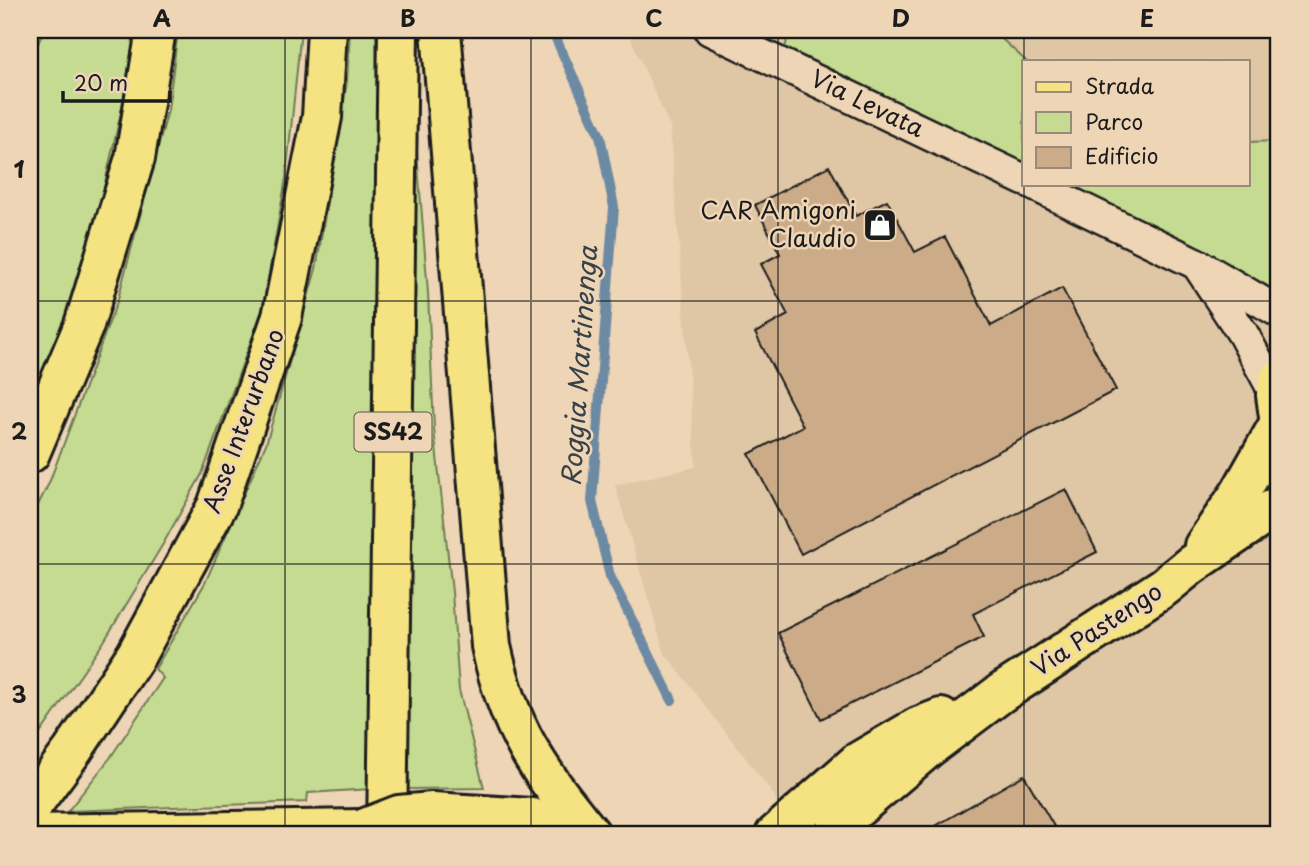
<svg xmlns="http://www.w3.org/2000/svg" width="1309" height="865" font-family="'Playpen Sans',sans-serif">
<rect width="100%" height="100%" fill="#edd5b5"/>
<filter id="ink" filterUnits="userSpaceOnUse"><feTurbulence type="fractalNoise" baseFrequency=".0143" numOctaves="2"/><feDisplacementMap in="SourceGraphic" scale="14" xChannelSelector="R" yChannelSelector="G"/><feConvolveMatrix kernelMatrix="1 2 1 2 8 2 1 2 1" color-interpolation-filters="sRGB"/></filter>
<g filter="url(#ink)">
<path fill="#dfc6a5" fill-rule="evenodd" d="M627,30H1279V835H787L774,795L664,652L615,485L696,467L670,127ZM1024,61H1248V184H1024Z"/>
<path fill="#c4db91" stroke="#707c56" stroke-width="2" d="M44,30H135L128,81L93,236L66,333L30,416V61Z
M178,30H301L286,178L263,308L202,474L163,544L103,643L30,748V521L49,483L118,299L168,110Z
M350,30H376L380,207L371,789L308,793L307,802L68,811L110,758L163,678L155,669L205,583L266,444L316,269L347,82Z
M789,30H992L1026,61H1024V168L785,49Z
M414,114L428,293L434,429L452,592L459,690L484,788L408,789L411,551L406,420Z
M1279,141V295L1056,184H1248V142Z"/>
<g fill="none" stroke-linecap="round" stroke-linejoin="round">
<path stroke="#6c8aa4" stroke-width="10" d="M552,30L600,136L614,207L592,501L610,576L672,700"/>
</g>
<path fill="#ccac88" stroke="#1c1c1c" stroke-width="2" d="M829,166L856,216L887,200L915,252L945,237L991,326L1062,288L1116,390L801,554L749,454L803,426L755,333L788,315L761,264L780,254L755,205Z
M1066,489L1097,552L973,614L984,637L821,719L778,633Z
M1024,775L1059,835H920Z"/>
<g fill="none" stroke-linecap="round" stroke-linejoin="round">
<g stroke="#1c1c1c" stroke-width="21">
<path id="service" d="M748,47L754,30"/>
</g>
<g stroke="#1c1c1c" stroke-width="35">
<path id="minor" d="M710,30L1024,180
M1032,184L1197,264
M1276,395L1243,334L1197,264L1279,312"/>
</g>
<g stroke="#1c1c1c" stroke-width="44">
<path id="primary" d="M1279,380L1276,395L1279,417
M1204,546L1240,493L1279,424
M432,812L532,818L573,835
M30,834L363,829
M775,835L858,762L918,727L941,718
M833,835L841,822L928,748L1001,693L1164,587L1191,565L1279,505"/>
</g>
<g stroke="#1c1c1c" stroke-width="44">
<path id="trunk" d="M441,30L491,646C509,730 538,770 591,835
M30,453L84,325L135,158L156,30
M30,808L73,750L136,655L217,506L282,317L322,117L327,30
M387,835L398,30"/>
</g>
<use href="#service" stroke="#edd5b5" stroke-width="16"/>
<use href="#minor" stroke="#edd5b5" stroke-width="30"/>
<use href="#primary" stroke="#f5e382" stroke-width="38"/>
<use href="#trunk" stroke="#f5e382" stroke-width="38"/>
<g stroke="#1c1c1c" stroke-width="44" stroke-linecap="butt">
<path id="primary-bridge" d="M363,829L399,815L432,812"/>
</g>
<use href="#primary-bridge" stroke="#f5e382" stroke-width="38"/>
</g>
</g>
<path fill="none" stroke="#1c1c1c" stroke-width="2" stroke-opacity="0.55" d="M285,30V835M531,30V835M778,30V835M1024,30V61M1024,184V835M30,301H1279M30,564H1279"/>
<defs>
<g id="shop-square" transform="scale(1.75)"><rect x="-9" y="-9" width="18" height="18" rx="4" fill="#1c1c1c" stroke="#edd5b5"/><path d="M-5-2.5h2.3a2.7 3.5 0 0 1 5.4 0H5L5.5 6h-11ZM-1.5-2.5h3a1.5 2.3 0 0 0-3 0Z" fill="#fff"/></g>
</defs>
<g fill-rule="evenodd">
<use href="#shop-square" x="880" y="225"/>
</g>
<g text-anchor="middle" stroke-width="5" stroke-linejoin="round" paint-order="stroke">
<rect fill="#edd5b5" stroke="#5b544a" stroke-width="2" x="354.5" y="412.5" width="77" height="39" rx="5"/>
<g font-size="23" font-weight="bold" fill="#1c1c1c">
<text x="393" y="440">SS42</text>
</g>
<g font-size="24" fill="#1c1c1c" stroke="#edd5b5">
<text transform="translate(867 104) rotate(26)" y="8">Via Levata</text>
<text transform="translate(244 421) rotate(-70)" y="8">Asse Interurbano</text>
<text transform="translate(1097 630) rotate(-33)" y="8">Via Pastengo</text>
</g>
<g font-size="24" fill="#1c1c1c" stroke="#edd5b5" text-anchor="end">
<text x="856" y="219">CAR Amigoni<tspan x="856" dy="28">Claudio</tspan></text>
</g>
<g font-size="26" font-style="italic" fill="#374149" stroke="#edd5b5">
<text transform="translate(580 366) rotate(-86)" y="9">Roggia Martinenga</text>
</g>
</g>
<rect width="1309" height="865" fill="none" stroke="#edd5b5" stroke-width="77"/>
<rect x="1022" y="60" width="228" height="126" fill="#edd5b5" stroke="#998b78" stroke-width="2"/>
<rect x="1036" y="82" width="35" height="10" fill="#f5e382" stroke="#998b78" stroke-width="2"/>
<text x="1085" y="94" font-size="21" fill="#1c1c1c">Strada</text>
<rect x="1036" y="112" width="35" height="21" fill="#c4db91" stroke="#998b78" stroke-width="2"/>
<text x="1085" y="130" font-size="21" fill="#1c1c1c">Parco</text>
<rect x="1036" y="147" width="35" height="21" fill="#ccac88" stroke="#998b78" stroke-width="2"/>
<text x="1085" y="164" font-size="21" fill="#1c1c1c">Edificio</text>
<path d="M63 91v10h107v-10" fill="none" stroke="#1c1c1c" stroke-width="3.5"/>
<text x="74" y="91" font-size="21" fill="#1c1c1c" stroke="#edd5b5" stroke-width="5" paint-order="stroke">20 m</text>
<rect x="38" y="38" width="1232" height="788" fill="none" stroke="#1c1c1c" stroke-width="2.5"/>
<g font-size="23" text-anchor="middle" font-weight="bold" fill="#1c1c1c">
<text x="162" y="27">A</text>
<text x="408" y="27">B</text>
<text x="654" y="27">C</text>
<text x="901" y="27">D</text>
<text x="1147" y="27">E</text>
<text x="19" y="178">1</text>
<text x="19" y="440">2</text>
<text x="19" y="703">3</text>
</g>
</svg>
